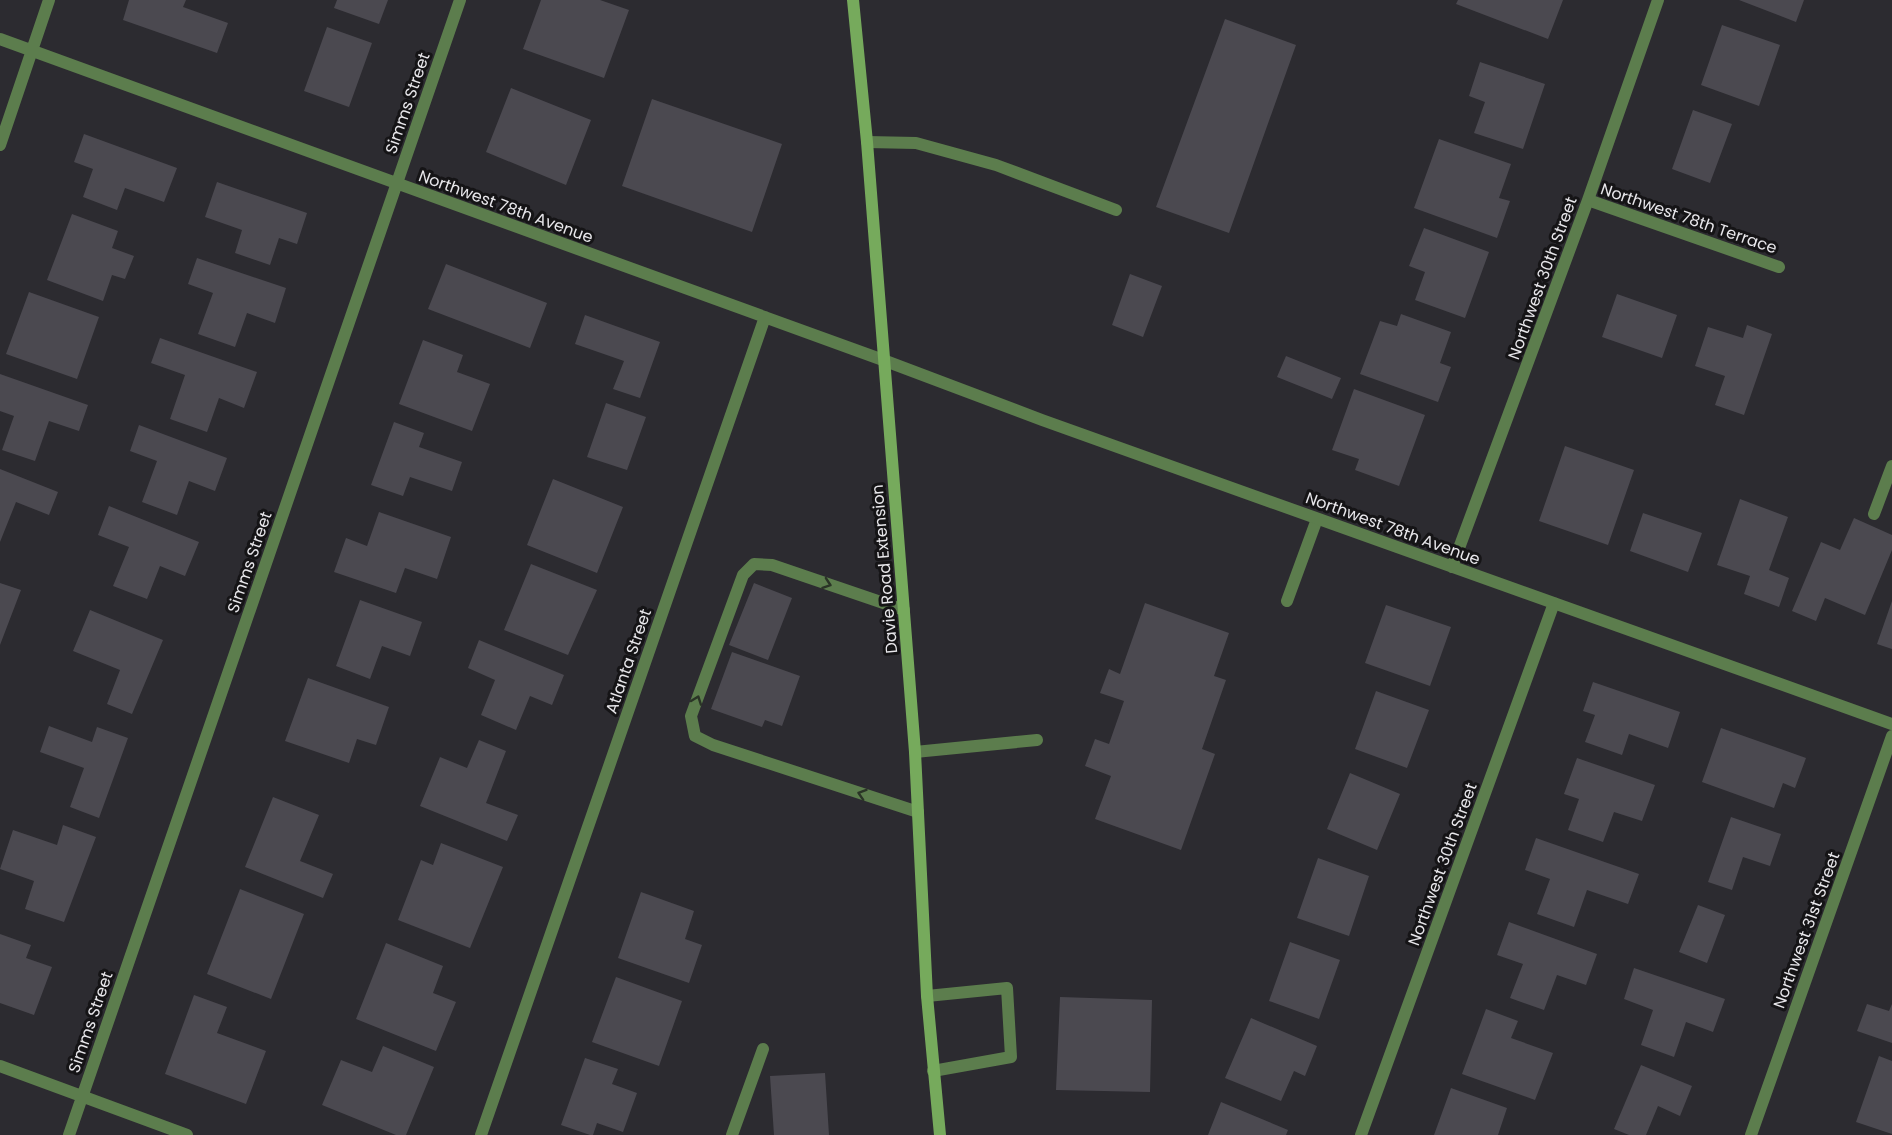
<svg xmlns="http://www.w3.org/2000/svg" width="1892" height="1135" font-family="Poppins,sans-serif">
<rect width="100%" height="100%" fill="#2c2b30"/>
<path fill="#4b4950" d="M129,0H186L183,7L228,23L217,53L123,20Z
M337,0H388L379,24L334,8Z
M541,0H600L629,10L604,78L523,49Z
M1458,0H1563L1548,39L1456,4Z
M1739,0H1804L1796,22Z
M1225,19L1296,45L1229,233L1156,207Z
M1722,25L1780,45L1759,106L1701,85Z
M327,27L372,43L349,107L304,91Z
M1480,62L1545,84L1523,149L1474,133L1485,102L1469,96Z
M511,88L591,120L566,185L486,152Z
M652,99L782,144L752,232L622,186Z
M1693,110L1732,124L1710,183L1672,169Z
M84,134L177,168L164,202L125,188L117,210L83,197L93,169L74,162Z
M1439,139L1511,164L1499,198L1510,201L1497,238L1414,208Z
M217,182L307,213L297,244L279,238L270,265L235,253L242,230L205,217Z
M72,214L118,231L112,248L134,256L125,279L112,275L103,301L47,280Z
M1424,228L1489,252L1465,318L1415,300L1425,272L1409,266Z
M197,258L286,288L275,323L247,313L235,347L198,334L213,293L188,284Z
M446,264L547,303L530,348L428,309Z
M1130,274L1162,286L1143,337L1112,325Z
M29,292L99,317L77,379L6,354Z
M1617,294L1677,315L1662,358L1602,337Z
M1401,314L1451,332L1440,363L1451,367L1438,402L1360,374L1380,321L1397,326Z
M585,315L660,342L640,398L613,389L624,361L575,344Z
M1747,325L1772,334L1744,415L1715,405L1725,376L1695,366L1708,327L1743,338Z
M160,338L257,372L244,408L219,398L207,432L170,419L185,375L151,363Z
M423,340L463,355L457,372L490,384L472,431L399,404Z
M1286,356L1341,378L1332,399L1277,377Z
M0,374L88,405L79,431L49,421L35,461L2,450L14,416L0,411Z
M1354,389L1425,415L1399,486L1355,470L1359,459L1332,450Z
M606,403L646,417L627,470L587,457Z
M394,422L424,433L419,447L462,462L452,491L410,477L403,496L371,485Z
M139,425L227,458L215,491L189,481L177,515L142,502L157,461L130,451Z
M1565,446L1634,470L1608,545L1539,521Z
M0,469L58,492L49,515L16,502L0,542Z
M553,479L623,507L597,573L527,545Z
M1740,499L1788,517L1769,570L1789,578L1779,607L1744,594L1750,576L1717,565Z
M109,506L199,542L185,576L160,566L147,599L113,586L129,547L98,535Z
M379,512L451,537L437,579L405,568L396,593L334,572L346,538L367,546Z
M1643,513L1702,533L1688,572L1630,551Z
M1854,518L1892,535V550L1865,615L1825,598L1816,621L1792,611L1821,542L1840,550Z
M531,564L597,590L568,655L504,630Z
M0,583L21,590L0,645Z
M754,583L792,598L768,660L729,645Z
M360,600L422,622L410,656L382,646L370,679L336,666Z
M1892,601V649L1877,644Z
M1145,603L1229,633L1214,676L1226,680L1202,749L1215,754L1181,850L1095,819L1111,776L1085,766L1095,739L1109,744L1124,701L1100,693L1109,669L1120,674Z
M1386,605L1451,627L1430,686L1365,663Z
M90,610L163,640L132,714L107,704L120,670L73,651Z
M479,640L564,675L552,705L530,696L516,730L481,715L495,680L468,668Z
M732,652L800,676L782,726L765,720L762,727L711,709Z
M308,678L389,707L376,745L357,739L349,763L285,741Z
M1593,682L1680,712L1668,748L1629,734L1622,755L1585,742L1595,715L1583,711Z
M1376,691L1429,710L1407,768L1355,749Z
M49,726L92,742L97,727L128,738L99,818L70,807L84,768L40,752Z
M1721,728L1806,758L1795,788L1783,783L1774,808L1702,782Z
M479,740L506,751L486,803L518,815L507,841L420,806L440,757L467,768Z
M1577,758L1655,785L1642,821L1614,812L1603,842L1568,830L1579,799L1564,794Z
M1350,773L1400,794L1377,850L1327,829Z
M273,797L319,815L300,861L333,874L323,898L245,867Z
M1731,817L1781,834L1770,866L1743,857L1732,890L1708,882Z
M63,825L96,837L64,922L25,909L34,881L0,869L13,830L57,845Z
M1536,838L1639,874L1628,904L1587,890L1574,927L1537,914L1550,879L1525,870Z
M441,843L503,867L470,948L398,920L421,860L433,865Z
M1318,858L1369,876L1349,936L1297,918Z
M240,889L304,914L271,999L207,974Z
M641,892L694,911L685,939L702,945L689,983L618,958Z
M1698,905L1725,915L1707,963L1679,952Z
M1509,922L1597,954L1586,985L1557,975L1544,1010L1510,998L1523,964L1497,955Z
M0,934L31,945L26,958L52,967L34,1015L0,1003Z
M1290,942L1340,960L1319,1019L1269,1001Z
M386,943L443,966L433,993L456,1002L436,1051L356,1019Z
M1634,968L1725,999L1713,1032L1686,1022L1674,1057L1641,1045L1653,1010L1624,999Z
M616,977L682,1001L659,1066L592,1042Z
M194,995L227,1007L217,1033L266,1051L246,1104L165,1074Z
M1060,997L1152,1000L1150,1092L1056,1090Z
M1867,1004L1889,1011L1892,1004V1043L1857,1031Z
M1486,1009L1518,1021L1511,1038L1553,1053L1535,1100L1462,1074Z
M1251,1018L1317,1046L1305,1076L1294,1071L1281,1101L1225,1078Z
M383,1046L434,1067L406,1135H396L322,1105L341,1060L372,1072Z
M1879,1056L1892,1061V1134L1856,1122Z
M585,1058L618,1069L612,1084L637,1093L623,1132L597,1123L593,1135H590L561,1125Z
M1641,1065L1692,1086L1680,1116L1658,1106L1646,1135H1629L1614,1129Z
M825,1073L829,1135H774L770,1076Z
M1451,1088L1507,1108L1498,1135H1434Z
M1221,1102L1288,1130L1286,1135H1208Z"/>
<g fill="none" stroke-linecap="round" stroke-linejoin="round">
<path stroke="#5c7d4d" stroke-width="12" d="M867,142L916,143L996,165L1116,210
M1874,514L1892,466
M1287,601L1317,519
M904,610L772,565L754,564L743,575L691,716L695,736L713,745L918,812
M915,752L1037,740
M927,996L1007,988L1011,1057L933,1071
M732,1135L763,1049"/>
<path stroke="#5c7d4d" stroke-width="12" d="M0,39L883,360L1042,420L1892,724
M0,145L49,0
M1588,200L1779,267
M1452,567L1588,200L1658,0
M0,1066L187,1135
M69,1135L460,0
M481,1135L765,317
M1361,1135L1554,603
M1751,1135L1892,736"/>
<path stroke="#76aa5c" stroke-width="12" d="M853,0L867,142L915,752L927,996L940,1135"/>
</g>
<defs><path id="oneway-chevron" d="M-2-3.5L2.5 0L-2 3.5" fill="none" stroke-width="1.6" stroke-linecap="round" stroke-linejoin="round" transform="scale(1.5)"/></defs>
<g stroke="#2a3426">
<use href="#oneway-chevron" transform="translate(827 584) rotate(19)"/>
<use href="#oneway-chevron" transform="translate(697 700) rotate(-70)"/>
<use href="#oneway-chevron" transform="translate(862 794) rotate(-162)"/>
</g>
<g text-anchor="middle" stroke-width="6" stroke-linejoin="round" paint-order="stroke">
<g font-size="16" fill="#e8e7eb" stroke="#151416">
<text transform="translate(407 103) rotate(-71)" y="6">Simms Street</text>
<text transform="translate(506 206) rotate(20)" y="6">Northwest 78th Avenue</text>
<text transform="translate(1689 218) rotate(19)" y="6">Northwest 78th Terrace</text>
<text transform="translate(1542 278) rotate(-70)" y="6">Northwest 30th Street</text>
<text transform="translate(1393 528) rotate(20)" y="6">Northwest 78th Avenue</text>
<text transform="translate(249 562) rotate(-71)" y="6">Simms Street</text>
<text transform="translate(884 569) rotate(-95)" y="6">Davie Road Extension</text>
<text transform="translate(628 661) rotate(-71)" y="6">Atlanta Street</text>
<text transform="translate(1442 864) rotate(-70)" y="6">Northwest 30th Street</text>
<text transform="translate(1806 930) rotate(-70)" y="6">Northwest 31st Street</text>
<text transform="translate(90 1022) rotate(-71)" y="6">Simms Street</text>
</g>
</g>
</svg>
